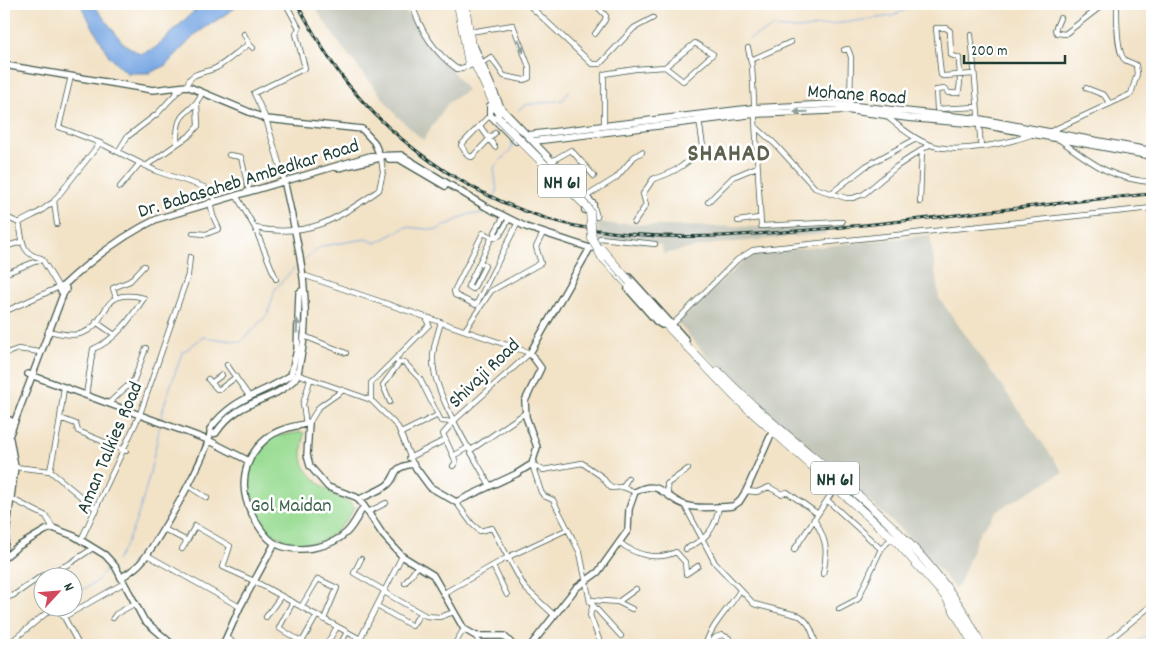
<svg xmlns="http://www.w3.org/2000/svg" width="1156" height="649" font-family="Dekko,sans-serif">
<rect width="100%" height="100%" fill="#fff"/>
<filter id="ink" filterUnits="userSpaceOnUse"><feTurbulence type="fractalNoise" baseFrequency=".02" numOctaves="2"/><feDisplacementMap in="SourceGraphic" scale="10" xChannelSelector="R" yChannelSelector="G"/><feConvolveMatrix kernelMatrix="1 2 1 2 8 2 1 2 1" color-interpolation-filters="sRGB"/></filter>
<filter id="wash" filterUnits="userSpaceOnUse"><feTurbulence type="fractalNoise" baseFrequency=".0096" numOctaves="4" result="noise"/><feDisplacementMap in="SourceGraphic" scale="20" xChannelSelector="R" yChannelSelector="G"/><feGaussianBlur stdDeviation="1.12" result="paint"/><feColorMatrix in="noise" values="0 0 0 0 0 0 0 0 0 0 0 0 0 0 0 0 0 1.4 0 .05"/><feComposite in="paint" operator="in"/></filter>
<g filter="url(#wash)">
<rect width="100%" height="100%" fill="#f2e2c6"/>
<path fill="#c3c6b9" d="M313,4H400L467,90L448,103L423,140L397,116L336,39Z
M598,222L621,225V223L661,226L785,227L825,223L826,234L714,244L663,254L661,245L598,241Z
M930,235L939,298L1063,472L997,511L980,531L959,585L954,588L926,554L888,518L754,400L705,354L677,322L751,254Z"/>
<path fill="#99dc93" stroke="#5c8c64" d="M301,432L304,433C303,443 300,455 304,465C309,476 327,491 338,497C345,501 349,501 355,507C347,520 337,534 323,540C302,548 273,539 260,522C242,498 245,450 275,437C282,434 293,434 301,432Z"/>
<path fill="#7aa9e4" stroke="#4c738c" d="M80,4H93L123,43L140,54L155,48L193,12L205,4H241L196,34L165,66L149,73H127L109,56Z"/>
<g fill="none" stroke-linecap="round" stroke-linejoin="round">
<path stroke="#7aa9e4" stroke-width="1" d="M749,39L773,27L798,29L892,16L919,4
M518,110L525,105L563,100L569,91
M491,202L497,192L494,167L512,149V140
M305,259L322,246L366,239L376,243L406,227L436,230L469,214H483
M161,421L164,405L182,353L203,337L241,342L268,314L275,289L295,267
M116,561C140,527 152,466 160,425
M72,596L96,582L110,565
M1132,645L1152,632"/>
</g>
</g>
<g filter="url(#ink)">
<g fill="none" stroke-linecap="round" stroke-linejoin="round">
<g stroke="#3f564a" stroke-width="6">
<path id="street" d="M359,4L361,6
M412,4C420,30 435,53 457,69L470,66
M528,4L592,64H600L634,28L653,18
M466,7L476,4
M1060,18L1055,30L1057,33L1065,34L1104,4
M470,32L513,25L529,67V78L524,80L504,76L491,57L482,63
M244,34L249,44
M595,34L605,20L606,16L595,4
M971,35L981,147
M748,48L752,66L761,226L842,222
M844,50L848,49L851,57L850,107
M751,60L791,42
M974,74L943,76L941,75L936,28H946L950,31L951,55L959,58C959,69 962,83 958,93H948L946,89L936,90L937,109L977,107
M71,76L59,127L100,143L156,171L204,187L216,201
M187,86C189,72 205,73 216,68C227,62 238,51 249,44L253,48
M1086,88L1104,95L1110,104
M490,115L461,145L468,156L472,157L495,133
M886,116C899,126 912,138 928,144C953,155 1005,144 1031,135
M480,126L495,147
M604,126V74L635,69L665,67L683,81L713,54L695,43L665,67
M756,127L775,144L815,188L846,198H853L864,194L896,167L929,145
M1049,132L1131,94L1137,74L1136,65C1133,63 1128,62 1125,60C1116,53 1117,15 1117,4
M1060,140C1093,164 1111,179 1152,182
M177,144L189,136L198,126L197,104
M118,152L127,137L157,114L182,87
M229,155L241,157L249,191
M552,161L571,150L594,176
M4,162L5,151
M146,166L177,144C176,105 190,119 202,93
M284,180L266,119L254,93L305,68L296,34L299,28L286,4
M120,187L140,163
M830,194L866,166L916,139
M236,195L255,228C307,238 337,220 379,190L383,172L381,158
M587,196L616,178L634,157L642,152
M708,202L733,177L757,167
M920,202L922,149
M593,204L597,217
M4,216L19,223C23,239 20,254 41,258
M509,219L500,235L494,238L483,233L454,291L455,295L476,305L516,226
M738,221L759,218
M19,223C25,219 37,214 41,211C45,208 49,204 54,202
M634,223L646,205L643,194L653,179C675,173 689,163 703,146L699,120
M57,224L54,201L100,143
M255,228L276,279
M193,233L206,234L219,229L213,216L210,202
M496,237L495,232L504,216
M594,244L600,238L655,244
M4,247L21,242
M480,262L485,266L473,289L468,286L492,237
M4,274L42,259L58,286
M303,275L530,353
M116,298L113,288L130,281L144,266
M4,312L59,287
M96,322L115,335
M441,322C438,334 432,348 433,360C433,394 474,456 490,486
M671,326L737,260L753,250L1152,208
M465,330L491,291L541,263L536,247L543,233
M48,331C59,333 73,337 83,333C111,322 98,286 144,298C131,318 116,340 93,349L86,395
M304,336L346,353
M4,354L18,349L40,352
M395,359L399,363L404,362L420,379L441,421L454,422
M227,365L249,396
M297,374L371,400L398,427L413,464
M208,379L217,389H220L236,377
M211,383L222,375
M371,400V383L429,325L427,321L430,318
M390,402L383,385L399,363
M109,403L134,380L146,348
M60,418L76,424L78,431L126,451
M309,423L319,407L342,391
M306,424L303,404L310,380
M401,433L438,415
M471,450L525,413
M453,456L469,447
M409,458L445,440
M532,464L541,492L544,496L553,500L580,553L590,602L621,636
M532,464L543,470L582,463L601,476L611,488L623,487L635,492
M453,466L456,462L443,434L457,418L530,353
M15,467L50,471L97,510
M50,471L59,426L64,387
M187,485L207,498
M623,487L628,478
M746,491L757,492L769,487L781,494L787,492L818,514
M668,495L667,484L688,469
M14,500L46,516L53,528
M827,500L881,549
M456,502L472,524L480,531L492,528L525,588L553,614
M685,506L715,563L754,604L800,616C810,623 813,633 816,645
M368,512L386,503
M814,519C827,541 828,549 823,574
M164,529L187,541L195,526L230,546L223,567L254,581L360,639L402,556
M81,540L140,414L188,275L190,257
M619,542C635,555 656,561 676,552L685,562L686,574L698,566
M182,549L187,541
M686,549C707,538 715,530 719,507
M794,550L839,482
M147,555L240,607
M361,559L354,573L385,591
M493,566L507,595
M42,582L40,577L69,564L93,548
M405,583L418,566
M384,592L426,616L440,617L454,612
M444,593L508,557L566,530
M4,599L14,595L40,577
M590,600L618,602L636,589
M293,602L279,628L300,641L303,640L317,615
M618,602L632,609
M593,605L590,615L601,645
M377,606L412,626L420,614
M55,607L64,617L79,645
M301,607L318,579L337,588L324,619
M839,609L858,599L881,549L893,537
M64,617L124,583
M266,617L281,596
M113,618L116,614L134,604
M4,636L11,643
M476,636L480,645
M228,638L236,645
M7,645L55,606
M326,645L337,627
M340,645L347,632
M454,645L464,629
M705,645C712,624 728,610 739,592
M707,645L716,637L722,635L729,638L731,645
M1103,645L1152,605"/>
</g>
<g stroke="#3f564a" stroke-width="8">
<path id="secondary" d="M4,65L153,90L187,86L266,119L362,129L374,142L381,158
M389,159H399L445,186
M338,168L380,158
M629,277L686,340
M60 289a3 3 0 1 1 6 0a3 3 0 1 1-6 0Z
M63,286C92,259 121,236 157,219L370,156L401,155L486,207L526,227L590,248H599
M628,289L657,322L662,325L665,323
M28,374L208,440L247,460
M309,423L307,455L310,466L328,487L356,497L364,506C359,514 354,525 347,532C331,548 297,554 276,544C265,538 257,524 252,514C238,488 243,458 266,439C277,429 295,426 309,423Z
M6,432L10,420
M10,434L64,292
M211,434L216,433C239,398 270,404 294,380C299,375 299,367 300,362C314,301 297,240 284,180
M360,499C368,495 378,491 386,486C399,477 388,468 413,464L430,487L456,502L516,474L532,464L537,447L526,417L525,401L541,368L530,353L590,248
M364,506L383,535L402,556L433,575L464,629L476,636H504L513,645
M4,519L10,468L6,441
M4,550L15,467L10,439
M4,558L17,547L46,530L53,528L74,536L105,555L115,566L144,620L173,645
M121,578C128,573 137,568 142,561C156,545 214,446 210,429C234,396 260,396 291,375L297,350L299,293L303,290
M223,645L240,607L275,543
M531,645L576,588L598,572L628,530L629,509L635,492C660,478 664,498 685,505C695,509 722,507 733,506L739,502L746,491L774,428"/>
</g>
<g stroke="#3f564a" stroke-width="8">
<path id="primary" d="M469,45L474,46L501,108L593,204L585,210
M490,106V115L516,141
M528,135L754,108L836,104L979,119L1152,151
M534,141L754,114L846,110L909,118L979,124L1152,156"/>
</g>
<g stroke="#3f564a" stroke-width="9">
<path id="highway" d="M458,4L469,64
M465,4L473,60L498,112L516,130
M602,257L735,397L898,543L946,597L974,645
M718,371C803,461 928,529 981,645"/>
</g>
<use href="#street" stroke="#fff" stroke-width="4.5"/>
<use href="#secondary" stroke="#fff" stroke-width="5.5"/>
<use href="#primary" stroke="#fff" stroke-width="6"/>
<use href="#highway" stroke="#fff" stroke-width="8"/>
<g stroke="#1f3d34" stroke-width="3">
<path id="rail" d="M297,4C313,32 330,63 351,88C413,162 502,215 597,230C670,242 748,235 821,229C932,220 1042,203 1152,194"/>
</g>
<use href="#rail" stroke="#fff" stroke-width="1" stroke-dasharray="4" stroke-linecap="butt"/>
<g stroke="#3f564a" stroke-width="9" stroke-linecap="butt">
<path id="highway-bridge" d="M498,118L587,207L590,212L592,239L602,257
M601,249L630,282"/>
</g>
<use href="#highway-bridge" stroke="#fff" stroke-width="8"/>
</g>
<defs><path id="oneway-solid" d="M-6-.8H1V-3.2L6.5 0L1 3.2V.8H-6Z" transform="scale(1.25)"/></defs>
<g fill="#8f9e9a">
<use href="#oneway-solid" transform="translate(521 46) rotate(70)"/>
<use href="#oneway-solid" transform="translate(801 112) rotate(178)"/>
<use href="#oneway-solid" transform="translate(297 326) rotate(-88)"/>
</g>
</g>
<g text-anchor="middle" stroke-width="5" stroke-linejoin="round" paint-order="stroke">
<g fill="#fff" stroke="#627771" stroke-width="1">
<rect x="538" y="164.5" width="48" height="33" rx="4"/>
<rect x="811" y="461.5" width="48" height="33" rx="4"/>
</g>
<g font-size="19" font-weight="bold" fill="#1f3d34">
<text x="562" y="188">NH 61</text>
<text x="835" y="485">NH 61</text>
</g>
<g font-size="20" fill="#1f3d34" stroke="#fff">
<text transform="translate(857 93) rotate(4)" y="7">Mohane Road</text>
<text transform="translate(248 177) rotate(-17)" y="7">Dr. Babasaheb Ambedkar Road</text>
<text transform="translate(483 372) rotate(-44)" y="7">Shivaji Road</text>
<text transform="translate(108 447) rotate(-67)" y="7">Aman Talkies Road</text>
</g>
<g font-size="20" fill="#3e654c" stroke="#fff">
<text x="291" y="511">Gol Maidan</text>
</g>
<g font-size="25" font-weight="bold" letter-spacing="1" fill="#5c624d" stroke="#fff">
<text x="729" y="160">SHAHAD</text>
</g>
</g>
<rect width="1156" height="649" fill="none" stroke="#fff" stroke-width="20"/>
<g transform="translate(58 592) rotate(64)"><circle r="24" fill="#ffffff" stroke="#a5b1ae"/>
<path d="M0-4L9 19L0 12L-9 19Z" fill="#d1495b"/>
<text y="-8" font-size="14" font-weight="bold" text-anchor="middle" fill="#1f3d34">N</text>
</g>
<path d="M964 55v8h101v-8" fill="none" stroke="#1f3d34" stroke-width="2.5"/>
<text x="971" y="55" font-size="15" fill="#1f3d34" stroke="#ffffff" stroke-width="4" paint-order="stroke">200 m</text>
</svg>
